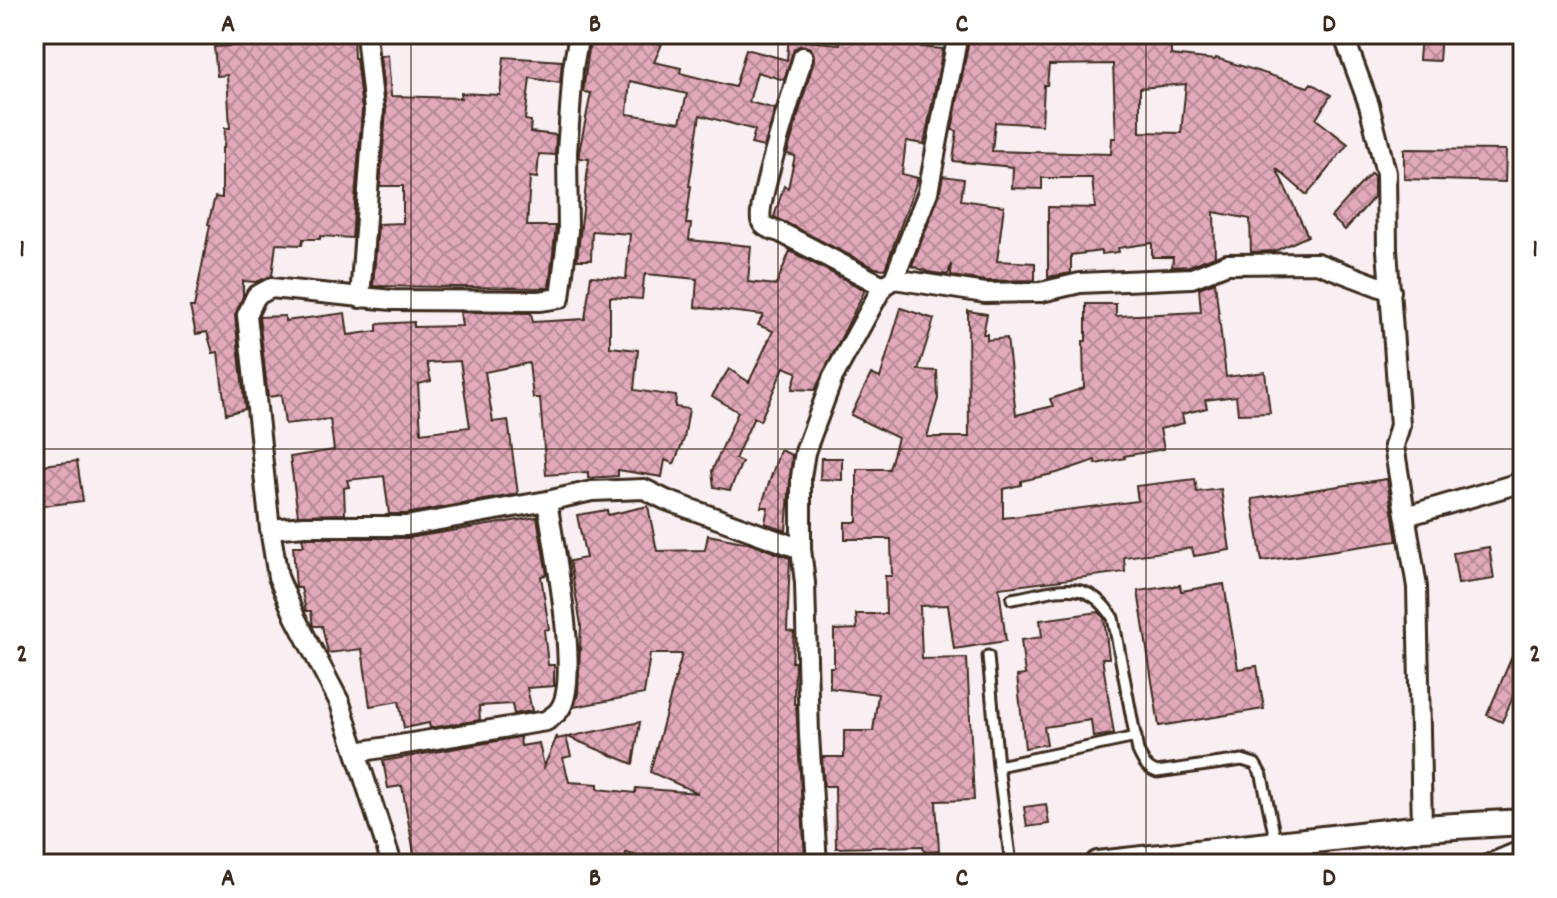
<svg xmlns="http://www.w3.org/2000/svg" width="1557" height="898" font-family="Dekko,sans-serif">
<defs>
<pattern id="building-cross-hatch" width="8" height="8" patternUnits="userSpaceOnUse" patternTransform="scale(2)"><rect width="8" height="8" fill="#e2a9bb"/><path d="M0 0l8 8M0 8l8-8" fill="none" stroke="#b88a97"/></pattern>
</defs>
<rect width="100%" height="100%" fill="#f9eef1"/>
<filter id="ink" filterUnits="userSpaceOnUse"><feTurbulence type="fractalNoise" baseFrequency=".0125" numOctaves="2"/><feDisplacementMap in="SourceGraphic" scale="16" xChannelSelector="R" yChannelSelector="G"/><feConvolveMatrix kernelMatrix="1 2 1 2 8 2 1 2 1" color-interpolation-filters="sRGB"/></filter>
<g filter="url(#ink)">
<path fill="url(#building-cross-hatch)" stroke="#3b2a1e" stroke-width="2" fill-rule="evenodd" d="M248,34H353L354,58H356L362,110L352,238L320,236V239H303L302,245L276,244L272,276L256,282L243,281V296L235,316L245,409L226,414L218,352L213,353L207,332L196,334L190,307H194L210,225L208,224L215,197L222,198V148H224L225,128H230L227,75L217,76L214,47L248,45Z
M591,34H616L662,44L654,62L681,68L680,73L735,87L746,49L787,60L789,34H805V41L840,44V34H921V47L943,49L924,144L906,141L902,174L918,178L885,269L875,268L774,217L784,186L788,188L795,156L787,154L814,60L811,48L801,45L794,49L784,80L757,72L749,102L775,109L764,147L751,144L755,130L700,115L689,186H691L686,224H691L689,240L751,246L748,282L776,285L790,251L865,290L815,390L792,389L797,372L784,367L760,421L754,417L735,459L742,462L730,490L714,487L712,471L738,412L712,396L729,369L749,382L773,331L758,325L763,315L695,307L697,279L646,274L644,277L642,299L610,297V347L638,350L634,390L676,396L675,407L689,409L684,439L674,464L665,460L662,477L618,470V476L588,478V472L546,475L540,398H533L529,363L485,372L493,422L508,420L518,494L405,514H389L384,476L347,480L349,487L344,488L345,514L298,515L290,457L334,450L330,419L285,424L281,395L268,397L259,317L285,316V321L345,313L348,335L377,331V324L414,322V327L462,326L460,312L531,313L533,322L585,319L591,276L626,279L630,234L592,231L591,260H577L589,159L579,158V152L591,93L583,92ZM630,81L687,94L680,122L627,114ZM460,361L470,427L421,433L418,384L431,381L427,363Z
M1036,34H1171V55L1215,60L1216,58L1308,87L1311,83L1331,95L1316,119L1348,144L1307,195L1276,168L1308,236L1275,251L1251,252L1250,219L1214,212L1215,256L1189,266L1172,267L1173,257H1152V243L1118,248L1119,252L1102,254V251L1071,255V273L1048,277V207L1095,208L1092,178H1042V189L1012,188L1013,167L953,161L957,131L952,130L969,40L1035,44ZM1113,64L1116,138H1112L1111,154L992,151L995,122L1042,125L1044,85H1047L1049,65ZM1186,84L1181,133L1140,132V88Z
M1421,34H1441L1439,61L1419,60Z
M388,55L391,96L461,98V93L500,95L504,57L562,61L560,83L530,78L525,120L531,121L530,132L556,135L555,155L539,154L537,178L530,177L527,226H556L549,288L373,286L378,224L403,223V186H380L386,111L380,56Z
M1404,149L1506,150L1505,182L1404,179Z
M1371,173L1374,176V197L1345,230L1331,217Z
M943,176L964,179L961,200L1004,206L997,261L1035,263V280L986,281L951,276V264L948,275L928,272L912,266L939,196Z
M1215,282L1226,377L1265,372L1270,413L1238,414L1236,396L1205,400L1207,408L1182,414L1184,423L1160,429L1164,449L1124,456L1125,458L1096,464L1095,460L1057,473L1021,481V485L1003,489V518L1138,501L1136,486L1195,479L1197,492L1221,489L1230,550L1194,556L1192,548L1124,557L1125,572L999,588L1006,641L954,649L948,605L920,606L922,659L967,658L974,800L936,801L939,851L924,852L923,846L836,848L835,786H824L822,757H844V731H873L878,694L830,688V667H834V630L857,629L856,614H886L885,576H892L891,539H845V522H857V469H889L898,438L851,415L871,374L880,378L901,308L934,319L918,370L937,371L938,399L927,437H969L968,311L987,314L983,334H987V340L1007,338L1016,415L1053,406L1050,399L1084,388L1083,341H1086V304H1116V316L1201,312L1199,288Z
M780,450L792,455L786,531L765,523L768,507H761Z
M821,458H842V480L820,479Z
M77,461L83,501L34,507V466Z
M1387,479L1397,541L1262,561L1252,499Z
M648,506L657,551L705,550L708,535L748,543L790,558L787,631L794,632L792,662H795L794,704H796L805,859L761,864H673L626,853L625,864H416L402,786L388,788L383,761L520,737L521,746L539,743L544,767L557,736V739L566,737L571,756L563,758L569,782L598,784V789L635,793L636,788L698,793L650,772L682,654H650L644,694L574,707L578,694L581,625L570,561L586,558L577,515L607,510L608,515Z
M537,517L547,575L541,576L549,629L544,630L548,665H554V686L527,688L532,711L514,714L512,704L479,706L480,720L430,728L429,723L404,728L399,701L370,706L362,649L328,653L322,626H313L311,611H306L301,588H296L293,546H304L302,538H408Z
M1489,547L1494,579L1458,584L1453,553Z
M1224,584L1238,669L1257,666L1264,709L1159,726L1138,591L1180,585L1181,591Z
M1099,612L1104,618L1109,658H1102L1114,734L1093,737L1091,720L1044,727L1047,744L1025,748L1017,676L1025,675L1021,640L1042,637L1040,620Z
M1523,631V674L1502,722L1487,715Z
M640,722L633,764L568,737Z
M1046,804L1049,824L1027,827L1024,807Z"/>
<g fill="none" stroke-linecap="round" stroke-linejoin="round">
<g stroke="#3b2a1e" stroke-width="15">
<path id="lane" d="M1012,599C1055,592 1086,574 1113,618L1138,751C1143,762 1146,768 1157,772L1242,760L1255,764L1262,776L1276,843
M988,656L998,766
M1011,864L998,766L1136,737
M1478,864L1516,848L1523,841"/>
</g>
<g stroke="#3b2a1e" stroke-width="24">
<path id="street" d="M1343,34L1369,105L1386,173L1387,250L1400,425L1394,446L1417,587L1422,828
M803,57C796,82 756,203 761,220C763,228 773,230 780,232L883,286
M894,279L985,293L1041,292L1080,283L1192,278L1227,264L1317,263L1391,291
M360,298L374,110L366,34
M1406,516L1523,482
M270,529L305,526H406L547,501L592,491L644,489L666,500L801,549
M357,752L546,721C550,718 558,713 560,709C581,679 553,542 547,501
M392,864L340,703L295,617L278,577L270,529L247,315L256,296L271,288L392,300L540,301L560,298L568,231L567,152L573,68L579,34
M817,864L809,735L805,583L801,549V477L805,452L833,377L883,286L894,279L928,192L958,34"/>
</g>
<g stroke="#3b2a1e" stroke-width="30">
<path id="secondary" d="M1098,864L1422,828L1523,822"/>
</g>
<use href="#lane" stroke="#fff" stroke-width="9"/>
<use href="#street" stroke="#fff" stroke-width="18"/>
<use href="#secondary" stroke="#fff" stroke-width="24"/>
</g>
</g>
<path fill="none" stroke="#3b2a1e" stroke-width="2" stroke-opacity="0.55" d="M411,34V864M778,34V864M1146,34V864M34,449H1523"/>
<rect width="1557" height="898" fill="none" stroke="#fff" stroke-width="88"/>
<rect x="44" y="44" width="1469" height="810" fill="none" stroke="#3b2a1e" stroke-width="3"/>
<g font-size="26" text-anchor="middle" font-weight="bold" fill="#3b2a1e">
<text x="228" y="31">A</text>
<text x="595" y="31">B</text>
<text x="962" y="31">C</text>
<text x="1329" y="31">D</text>
<text x="22" y="256">1</text>
<text x="1535" y="256">1</text>
<text x="22" y="661">2</text>
<text x="1535" y="661">2</text>
<text x="228" y="885">A</text>
<text x="595" y="885">B</text>
<text x="962" y="885">C</text>
<text x="1329" y="885">D</text>
</g>
</svg>
